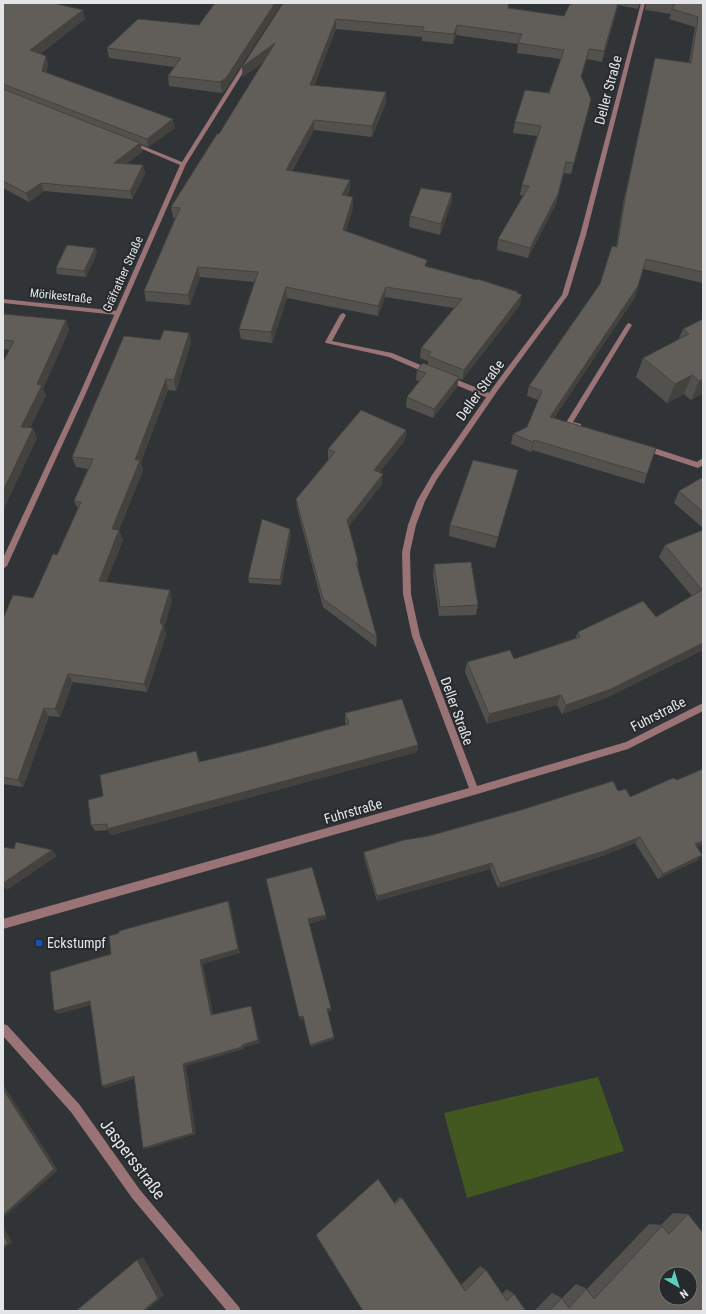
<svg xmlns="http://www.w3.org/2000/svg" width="706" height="1314" font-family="'Roboto Condensed',sans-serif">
<rect width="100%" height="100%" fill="#313437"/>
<path fill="#435721" d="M598,1077L624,1151L467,1198L444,1113Z"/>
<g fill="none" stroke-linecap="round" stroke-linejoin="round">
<path fill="#997375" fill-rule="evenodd" d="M3,299L117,311L120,313L117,315L3,303Z
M343,313L346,315L332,341L392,353L430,369V373H426L389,357L326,343L325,342L340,315Z
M629,323L632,325L573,422L581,424V428H579L567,425V421L627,324Z
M446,377H450L492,394L493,396L490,398H488L446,381Z
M645,445L697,462L703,458V465L698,468L643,450L642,448L643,446Z
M3,1024L7,1025L79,1104L140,1190L141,1194L140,1198L136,1199L132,1198L71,1112L3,1036Z"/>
<path fill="#997375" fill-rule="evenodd" d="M641,3H645L586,235L568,295L498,390L437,479L425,501L416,525L410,552L411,594L420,636L477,786L626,742L703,703V711L628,749L474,795L3,929V919L469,788L412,636L403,594L402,552L408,525L417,501L432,475L494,386L562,295L580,235Z
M245,62L249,63L186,164L86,393L7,566L3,569V558L80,393L180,165L128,143L133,142L182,162Z
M136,1189L140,1190L239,1307L241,1311H227L132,1198L131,1194L132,1190Z"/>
</g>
<path fill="#53514d" d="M283,3L509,8L564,16L572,3H640L638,9L618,5L602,62L587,59L581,77L589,109L571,174L564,173L556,204L528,258L497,250L498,239L524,196L520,195L522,185L537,136L513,133L515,122L549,93L561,59L517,53L518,44L456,35L453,44L422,41V37L336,29L314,85L386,103L372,137L314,130L292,171L350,180V190L347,196L353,207L346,231L427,267L517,293L520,305L462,380L458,379L457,387L433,418L406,407L407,397L419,381L416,380L417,370L428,364V361L420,358L421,348L454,308L385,297L378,316L287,298L272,343L241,339L239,329L255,282L200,277L190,305L146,301L144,291L175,218H173L171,207L219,134L263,62L243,77L242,67Z
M646,3H703V283L643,269L635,297L554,418L647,474L644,484L532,450L531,452L511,444L513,434L527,427L538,400L527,396L529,386L600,284L616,247L623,204L655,58L689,63L695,27L669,19L671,14L645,10Z
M3,4L83,10L85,19L40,54L46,56L48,65L46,73L175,128L148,147L141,144L142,152L126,164L143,165L145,174L132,199L44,191L29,202L3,188Z
M199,25L227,88L222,93L169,86L168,76L174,67L109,58L107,48Z
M452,193L451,204L440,235L409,227L410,216Z
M95,248L97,253L86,277L57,274L56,268Z
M3,314L66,320L69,330L43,389L46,395L30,428L37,438L3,510L9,350L3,349Z
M703,319V393L691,400L684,394L667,403L636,377L643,358L678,340L683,329Z
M189,333L191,343L176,391L168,390L141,462L143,470L119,530L123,540L106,582L172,600L164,628L166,635L147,692L73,682L60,717L49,716L23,787L3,784V619L33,598L57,555L78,509L74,501L88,469L76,467L72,457L160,340Z
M406,430L405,440L379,472L382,484L348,527L358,561V568L377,638L376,647L323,607L297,508L296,499L329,459H328V449Z
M703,477V528L674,503L679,491Z
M515,482L495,548L449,536L450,525Z
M703,530V650L606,698L562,714L557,705L487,724L465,672L467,662L514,659L575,639L578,632L656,617L692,596L659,557L665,545Z
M291,534L281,585L249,583L248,578Z
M434,564L478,605L476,615L439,616L433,574Z
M345,713L418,745L417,752L111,835L108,830L95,831L91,825L103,796L199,758L200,762L262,747L346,725L345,721Z
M703,769V844L697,847L702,855L696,861L658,879L635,843L599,857L498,888L490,869L377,901L364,857V852L618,791L630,797L677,780Z
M378,1179L394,1203L400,1197L402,1198L461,1285L480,1266L486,1270L502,1294L507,1289L514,1294L526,1311H363L316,1235L318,1233L377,1180Z
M673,1213L688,1214L703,1311H534L552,1293L562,1298L576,1284L587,1289L649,1224L661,1225Z"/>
<path fill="#44423f" d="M275,3H282L227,88L222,93L220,82Z
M618,3H619L602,62L604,51Z
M83,10L85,19L33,59L30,50Z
M336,19V29L311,95L310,85Z
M457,25L456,35L453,44L454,34Z
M275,43V53L243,77L242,67Z
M589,49L587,59L579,86L581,76Z
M46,56L48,65L45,80L42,71Z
M386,92V103L372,137V126Z
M591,99L589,109L571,174L574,163Z
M173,119L175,128L148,147L147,139Z
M314,120V130L286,180V170Z
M140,143L142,152L116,171L114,163Z
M566,162L556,204L528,258L530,248Z
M143,165L145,174L132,199L130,191Z
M350,180V190L342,206V195Z
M41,183L44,191L29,202L26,193Z
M452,193L451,204L440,235L441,224Z
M353,197V207L343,240V230Z
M95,248L97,253L86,277L84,271Z
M198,267L200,277L190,305L188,295Z
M638,286L635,297L548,427L550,417Z
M286,287L287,298L272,343L271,332Z
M386,287L385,297L378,316V306Z
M522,295L520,305L462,380L464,370Z
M66,320L69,330L43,389L46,395L26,437L21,427L37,384Z
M189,333L191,343L176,391L174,380Z
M692,375L684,394L667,403L675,384Z
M459,377L457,387L433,418L434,409Z
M166,379L168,390L141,462L143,470L119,530L123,540L103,590L99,581L112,529L135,460Z
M703,379V393L691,400L699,381Z
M33,428L37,438L3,510V491Z
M406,430L405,440L374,480V470Z
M534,440L532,450L531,452L533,442Z
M518,470L515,482L495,548L498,537Z
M383,474L382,484L347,529V520Z
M290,529L291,534L281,585L280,580Z
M170,590L172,600L164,628L166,635L147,692L144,684L160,622Z
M703,643V650L606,698L562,714L566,705Z
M68,674L73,682L60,717L55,709Z
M561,695L557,705L487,724L489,714Z
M44,708L49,716L23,787L18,780Z
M418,745L417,752L111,835L107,829Z
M640,837L635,843L599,857L498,888L500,883Z
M703,841V844L689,850L695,844Z
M52,850L57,856L7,890L4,887L3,888V881Z
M702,855L696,861L658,879L663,874Z
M492,863L490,869L377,901V896Z
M228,901L230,905L240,953L203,964L214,1018L211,1015L200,960Z
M326,915V919L309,924L308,919Z
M90,1001L94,1004L59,1014L54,1011Z
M251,1006L252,1009L260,1043L244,1047V1049L186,1066L196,1134L147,1149L143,1148L183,1064L242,1045Z
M331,1008L332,1011L327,1012V1009Z
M303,1016L304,1019L300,1020L299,1017Z
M334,1037L335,1039L311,1047L310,1045Z
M134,1076L137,1078L106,1088L102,1086Z
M3,1084L58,1170L3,1218Z
M3,1226L12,1242L3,1250Z
M143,1257L164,1295L146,1311H143L137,1260Z"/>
<path fill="#615e5a" stroke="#44423f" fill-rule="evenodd" d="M5,3H53L83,10L30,50L46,56L42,71L173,119L147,139L3,84V4Z
M215,3H275L226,78L220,82L168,76L181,58L107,48L138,19L199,25Z
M283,3H509L508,8L564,16L570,4L571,5L572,3H618L604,51L589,49L581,76L591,99L574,163L566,162L558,194L530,248L498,239L529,186L522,185L541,126L515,122L525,90L549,93L564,50L518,43L522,34L457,25L454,34L422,31L424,27L336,19L310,85L386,92L372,126L314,120L286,170L350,180L342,195L353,197L343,230L427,260L425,266L477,280L478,279L518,292L517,293L522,295L464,370L428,356L431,352L421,348L462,299L386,287L378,306L286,287L271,332L239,329L258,272L198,267L188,295L144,291L180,208L171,207L217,134H219L275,43L242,67Z
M666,3H703V272L646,259L638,286L550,417L656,448L647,474L534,440L533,442L513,434L527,427L542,391L529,386L600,284L612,246L617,247L626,193L655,58L691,63L698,17L672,9L675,4Z
M3,89L140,143L114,163L143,165L130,191L41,183L26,193L3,181V140L4,139L3,138Z
M421,188L452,193L441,224L410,216Z
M67,245L95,248L84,271L56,268Z
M3,314L66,320L37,384L42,385L21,427L33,428L3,491V362L14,341L3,340Z
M703,319V379L699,381L692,375L675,384L643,358L689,334L683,329Z
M164,330L189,333L174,380L166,379L135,460H140L112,529L119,530L99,581L170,590L160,622L163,626L144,684L68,674L55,709L44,708L18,780L3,777V619L13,595L33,598L53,554L57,555L81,502L74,501L93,459L72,457L124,336L160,340Z
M423,363L459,377L434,409L407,397L426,373L417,370Z
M361,410L406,430L374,470L383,474L347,520L358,561L356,562L377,638L323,599L296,499L335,452L328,449Z
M473,460L518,470L498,537L450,525Z
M703,477V512L679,491Z
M262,519L290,529L280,580L248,578Z
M703,530V643L611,689L566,705L561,695L489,714L467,662L510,650L514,659L580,637L578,632L643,601L656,617L702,590L665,545Z
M471,562L478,605L440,607L434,564Z
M402,699L418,745L107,829V824L91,825L88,800L103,796L100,775L196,751L199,762L262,747L349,724L345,713Z
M703,769V841L695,844L702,855L663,874L640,837L604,851L500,883L492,863L377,896L364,852L404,840L429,836L521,810L613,781L618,791L626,789L630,797L673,778L677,780Z
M16,842L52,850L3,883V847L14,849Z
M312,867L326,915L308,919L331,1008L327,1009L334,1037L310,1045L303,1016L299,1017L266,879Z
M228,901L238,949L200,960L211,1015L251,1006L258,1040L242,1045V1047L183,1064L193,1133L143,1148L134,1076L102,1086L90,1001L54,1011L50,972L111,954L109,936L119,933V931Z
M3,1089L54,1169L3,1215Z
M378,1179L395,1204L402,1198L465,1291L486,1270L507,1301L514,1294L526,1311H363L316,1235Z
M688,1214L703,1233V1311H549L562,1298L569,1308L586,1289L594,1299L662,1226L669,1234ZM666,1274H690V1298H666Z
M3,1234L8,1243L3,1247Z
M137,1260L158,1298L143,1311H76Z"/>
<rect fill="#1a4fb4" stroke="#272a2d" stroke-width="1.5" x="35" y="939" width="8" height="8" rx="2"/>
<g text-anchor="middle" stroke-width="4" stroke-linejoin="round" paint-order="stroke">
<g font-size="12" fill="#e3e5e7" stroke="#272a2d">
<text transform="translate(123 274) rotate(-66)" y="4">Gräfrather Straße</text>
<text transform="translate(61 296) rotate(6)" y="4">Mörikestraße</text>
</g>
<g font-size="14" fill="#e3e5e7" stroke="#272a2d">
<text transform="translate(608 90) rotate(-75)" y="5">Deller Straße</text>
<text transform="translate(480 390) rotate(-54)" y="5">Deller Straße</text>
<text transform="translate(457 711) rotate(70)" y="5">Deller Straße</text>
<text transform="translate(658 714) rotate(-27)" y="5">Fuhrstraße</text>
<text transform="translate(353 811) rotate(-16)" y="5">Fuhrstraße</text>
</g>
<g font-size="14" fill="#e3e5e7" stroke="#272a2d" text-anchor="start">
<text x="47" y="948">Eckstumpf</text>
</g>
<g font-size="17" fill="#e3e5e7" stroke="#272a2d">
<text transform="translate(133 1159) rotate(53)" y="6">Jaspersstraße</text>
</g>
</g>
<rect width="706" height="1314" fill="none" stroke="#e3e5e7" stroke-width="8"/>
<g transform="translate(678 1286) rotate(142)"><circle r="19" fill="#272a2d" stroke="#727577"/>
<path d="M0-3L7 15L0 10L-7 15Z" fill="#5bcebc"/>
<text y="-6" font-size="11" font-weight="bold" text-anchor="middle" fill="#e3e5e7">N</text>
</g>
</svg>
